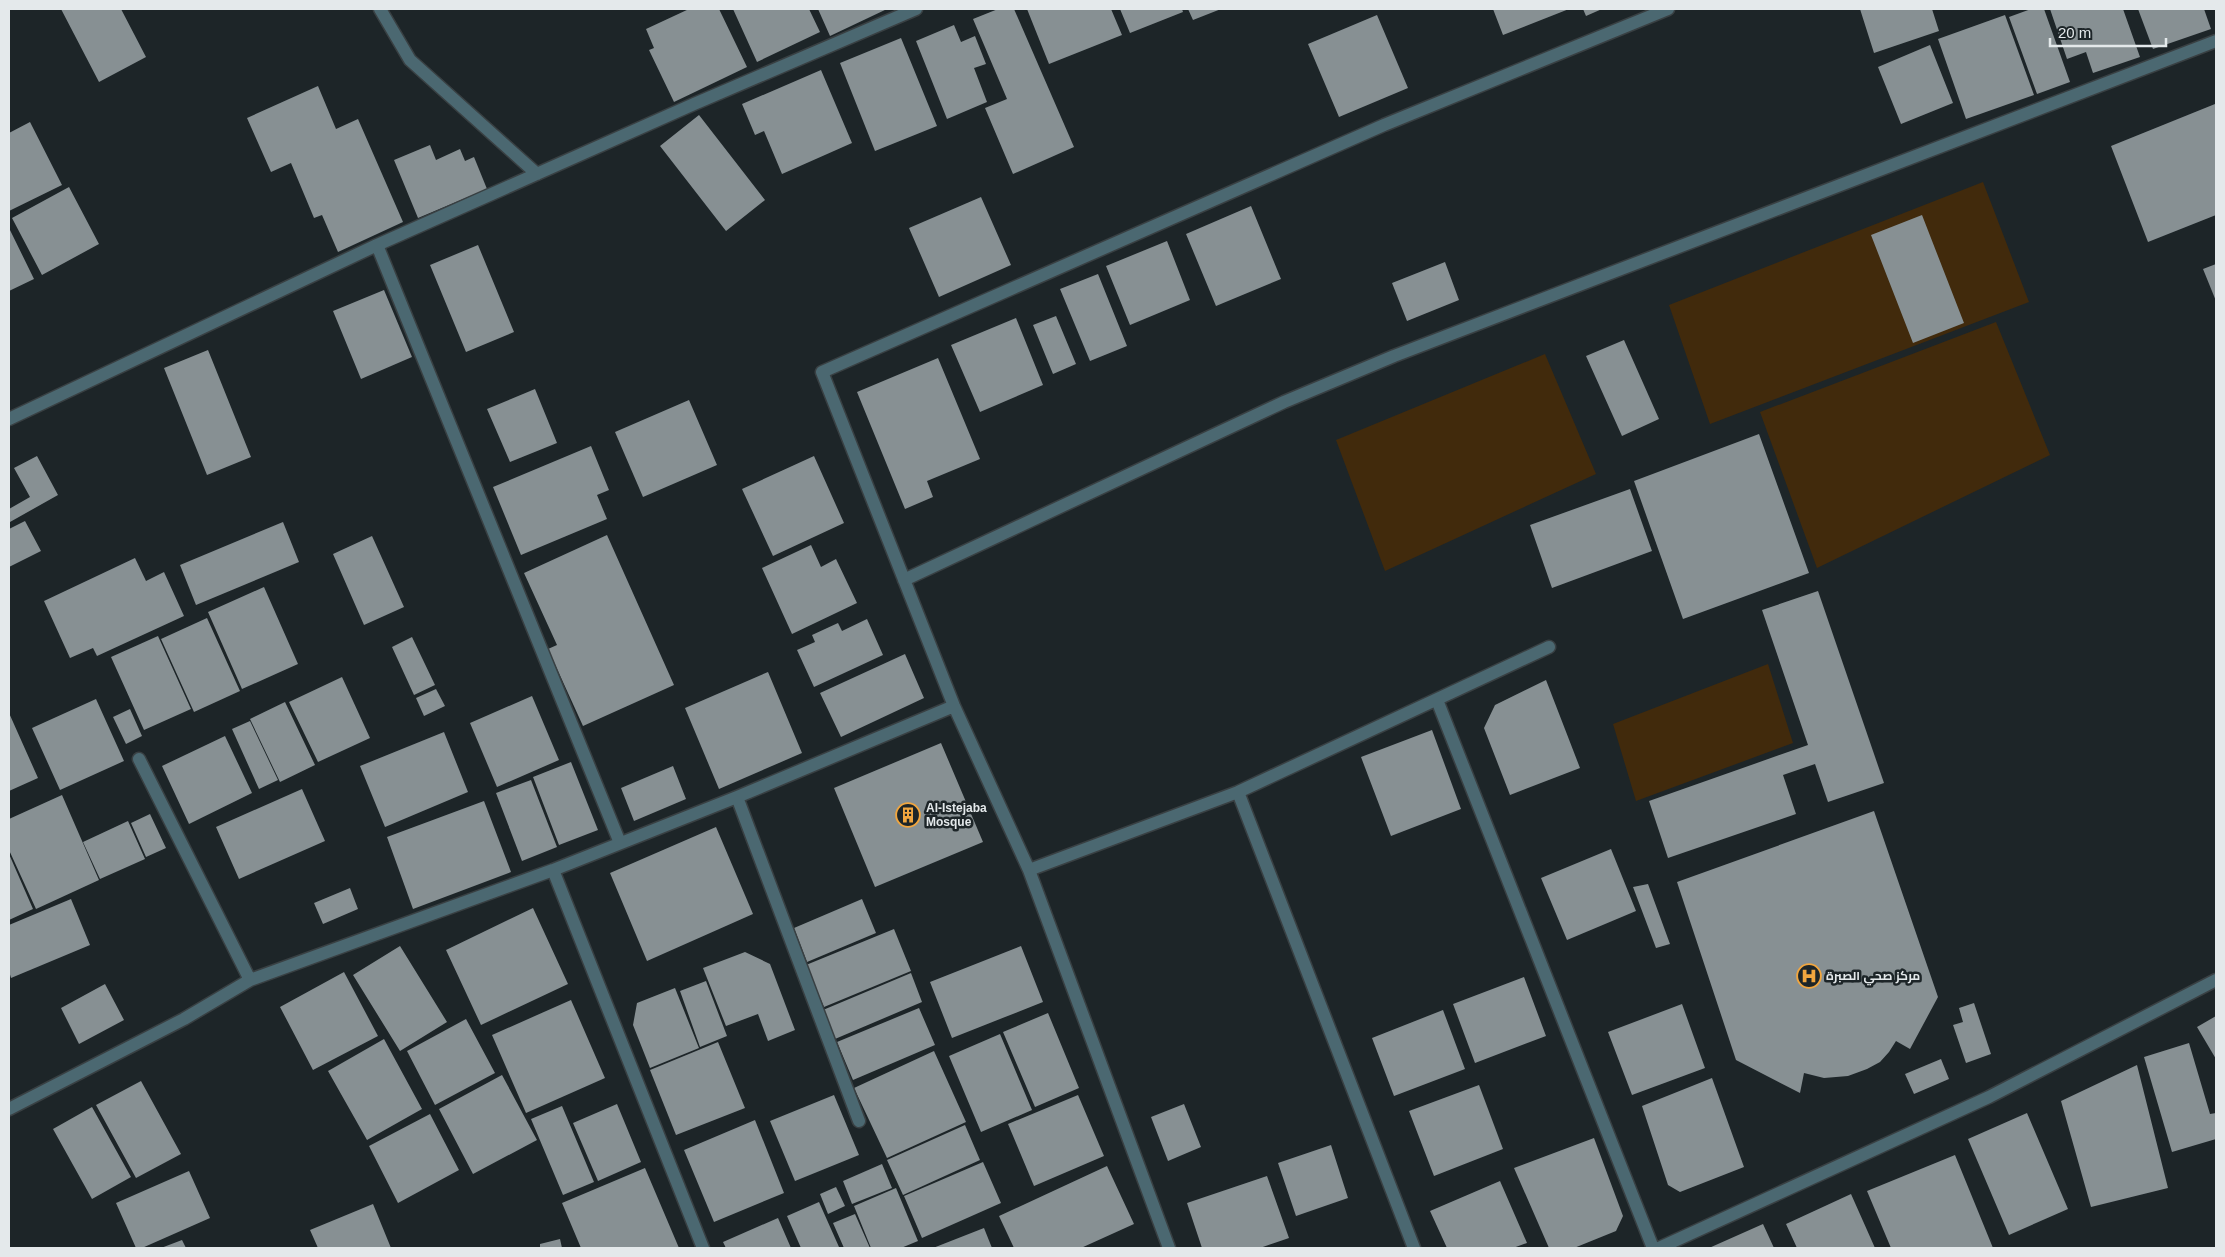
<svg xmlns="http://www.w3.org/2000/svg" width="2225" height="1257" font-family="Helvetica,Cairo,sans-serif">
<rect width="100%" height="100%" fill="#1d2528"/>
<path fill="#412a0c" d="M1983,182L2029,302L1710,424L1669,305Z
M1996,322L2050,455L1817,568L1760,412Z
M1545,354L1596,474L1385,571L1336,440Z
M1768,664L1793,743L1636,801L1613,724Z"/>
<path fill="#879093" d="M61,9H121L146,57L99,82Z
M689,9H719L747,67L674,102L649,50L654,48L646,29Z
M733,9H809L820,32L757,62Z
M818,9H887L830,36Z
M998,9H1014L1074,147L1013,174L985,108L1007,99L973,19Z
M1027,9H1111L1122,35L1049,64Z
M1120,9H1182L1183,12L1130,33Z
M1188,9H1221L1193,20Z
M1493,9H1569L1503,35Z
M1583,9H1602L1586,16Z
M1860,9H1932L1939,31L1874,53Z
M2031,9H2044L2070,82L2037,94L2009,17Z
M2050,9H2123L2140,57L2093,73L2086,52L2067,59Z
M2138,9H2204L2211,29L2153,49Z
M1377,15L1408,88L1339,117L1308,44Z
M2005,15L2034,95L1966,119L1938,39Z
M954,25L961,42L975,36L986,64L974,68L987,102L947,119L916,41Z
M901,38L937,126L875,151L840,63Z
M1930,45L1953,103L1901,124L1878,67Z
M821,70L852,143L782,174L764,131L755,135L742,104Z
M318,86L336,129L358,119L403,222L338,252L322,215L314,218L291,163L271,172L247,118Z
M2215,104L2216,215L2148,242L2111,146Z
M699,115L765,200L726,231L660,146Z
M30,122L62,185L9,211V133Z
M430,145L436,160L460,149L465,161L474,157L487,189L418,218L394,160Z
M69,187L99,244L42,275L12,218Z
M981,197L1011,265L939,297L909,228Z
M1251,206L1281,279L1216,306L1186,234Z
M1922,215L1964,323L1913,343L1871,235Z
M9,228L34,279L9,291Z
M1167,241L1190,300L1130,325L1106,266Z
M478,245L514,332L466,352L430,265Z
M1445,262L1459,300L1407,321L1392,283Z
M2216,264V301L2203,269Z
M1098,274L1127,346L1090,361L1060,289Z
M384,290L412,357L361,379L333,311Z
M1056,316L1076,364L1053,374L1033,325Z
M1016,318L1043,385L980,412L951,345Z
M1624,340L1659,419L1622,436L1586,356Z
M208,350L251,457L207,475L164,368Z
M938,358L980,459L927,481L933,497L905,509L857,392Z
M535,389L557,443L510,462L487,409Z
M689,400L717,465L643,497L615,432Z
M1759,434L1809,573L1683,619L1634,481Z
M591,446L609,490L597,495L607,519L521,555L493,487Z
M37,456L58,495L10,522L9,509L30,497L14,468Z
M814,456L844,523L773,556L742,489Z
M1630,489L1652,551L1552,588L1530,525Z
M25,521L41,551L9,567V529Z
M283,522L299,562L196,605L180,565Z
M607,535L674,685L583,726L548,649L557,645L524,573Z
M372,536L404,607L364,625L333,554Z
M811,545L821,567L836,559L857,603L792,634L762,568Z
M135,558L146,581L164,572L184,616L97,656L93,648L70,658L44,601Z
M264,587L298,664L242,689L208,612Z
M1818,591L1884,783L1828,802L1815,764L1783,775L1796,814L1668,858L1649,801L1808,745L1762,610Z
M207,618L240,691L194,712L161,639Z
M867,619L883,655L814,687L797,650L815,642L812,635L838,623L842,631Z
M158,636L191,709L144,730L111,657Z
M412,637L435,685L414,695L392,647Z
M905,654L924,698L841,737L820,693Z
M768,672L802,753L719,789L685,708Z
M342,677L370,738L318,762L289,702Z
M1546,680L1580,768L1510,795L1484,728L1495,705Z
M436,689L445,706L424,716L416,698Z
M532,696L559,760L497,787L470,723Z
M96,699L124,761L60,790L32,728Z
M285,702L315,765L280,782L250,719Z
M130,709L142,736L126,744L113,717Z
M9,713L38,778L9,791Z
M250,721L278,780L259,789L232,729Z
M1432,730L1461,809L1391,836L1361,757Z
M444,732L468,792L385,827L360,766Z
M225,736L252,793L189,824L162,766Z
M941,743L983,842L875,887L834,788Z
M571,762L598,830L559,845L533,777Z
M673,766L686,799L634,821L621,788Z
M531,780L557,847L522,861L496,793Z
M302,789L325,841L239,879L216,827Z
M62,795L99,880L36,909L9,850V819Z
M484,801L511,872L413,909L387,837Z
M1874,811L1938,997L1910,1049L1896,1041L1889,1052L1880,1062L1867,1069L1848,1076L1824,1078L1804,1073L1800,1093L1736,1060L1677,882Z
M150,814L166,848L146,857L131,823Z
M128,821L145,859L100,879L83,842Z
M716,827L753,914L647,961L610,873Z
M1611,849L1636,911L1567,940L1541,878Z
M9,854L33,909L9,920Z
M1648,884L1670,944L1656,948L1633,887Z
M350,888L358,909L323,924L314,903Z
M71,899L90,945L11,978L9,971V925Z
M862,899L876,933L807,962L794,928Z
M533,908L568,984L481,1025L446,950Z
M894,929L911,971L824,1007L806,965Z
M400,946L447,1022L400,1051L353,975Z
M1021,946L1043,1002L952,1038L930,982Z
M745,952L770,964L795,1030L768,1041L758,1014L726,1026L703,968Z
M344,972L378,1036L313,1070L280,1007Z
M911,973L922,1002L835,1039L823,1010Z
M1524,977L1546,1036L1475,1063L1453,1004Z
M706,981L727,1036L700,1047L680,991Z
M105,984L124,1020L79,1044L61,1008Z
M675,988L699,1048L650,1068L633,1025L637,1003Z
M571,1000L605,1078L526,1113L492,1035Z
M1974,1003L1991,1054L1966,1063L1953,1025L1963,1022L1959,1008Z
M1682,1004L1705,1068L1632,1095L1608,1032Z
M919,1008L935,1045L853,1080L837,1042Z
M1443,1010L1465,1069L1394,1096L1372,1038Z
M1048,1013L1079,1088L1035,1107L1003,1032Z
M2216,1016V1059L2197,1027Z
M466,1019L495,1073L435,1105L407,1051Z
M1000,1034L1032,1110L981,1132L949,1056Z
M384,1039L422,1109L367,1140L328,1071Z
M718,1042L745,1108L676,1135L650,1070Z
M2189,1043L2210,1114L2216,1113V1139L2172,1152L2144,1057Z
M934,1051L966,1122L887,1158L854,1088Z
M1941,1059L1949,1079L1914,1094L1905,1074Z
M2137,1065L2168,1188L2091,1207L2061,1101Z
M502,1075L537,1140L473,1174L439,1109Z
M1712,1078L1744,1167L1680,1192L1668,1185L1642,1106Z
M141,1081L181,1154L136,1178L96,1105Z
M1479,1085L1503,1149L1434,1176L1409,1111Z
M834,1095L859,1155L795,1181L770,1121Z
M1078,1095L1104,1156L1034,1186L1008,1124Z
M617,1104L641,1162L598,1181L573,1123Z
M1184,1104L1201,1147L1168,1161L1151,1117Z
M562,1106L594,1182L563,1195L531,1119Z
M92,1107L131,1177L92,1199L53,1129Z
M2027,1113L2068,1209L2009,1235L1968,1139Z
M430,1114L459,1170L398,1203L369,1146Z
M755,1120L784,1193L714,1222L684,1150Z
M965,1125L980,1160L903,1195L887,1160Z
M1594,1138L1623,1216L1616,1231L1574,1248H1549L1514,1168Z
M1331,1145L1348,1198L1296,1216L1278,1163Z
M1955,1155L1993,1248H1891L1867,1191Z
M983,1162L1001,1203L922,1238L904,1196Z
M882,1164L892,1188L852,1204L843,1181Z
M1107,1166L1134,1224L1081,1248H1014L999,1216Z
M645,1168L679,1248H581L562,1203Z
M189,1171L210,1218L142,1248H136L116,1203Z
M1267,1176L1289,1238L1260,1248H1202L1187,1203Z
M1500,1181L1527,1243L1513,1248H1447L1430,1211Z
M836,1187L845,1206L828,1214L820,1194Z
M896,1188L918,1241L901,1248H871L854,1206Z
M1851,1194L1875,1248H1797L1786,1224Z
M819,1202L839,1247L801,1248L787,1216Z
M373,1204L391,1248H318L310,1230Z
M855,1214L870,1248H844L833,1223Z
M778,1218L791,1248H726L723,1242Z
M1763,1224L1774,1248H1709Z
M984,1228L992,1248H933Z
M560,1239L562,1248H540V1244Z
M182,1240L186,1248H161Z"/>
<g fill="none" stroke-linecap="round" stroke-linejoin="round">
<g stroke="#394043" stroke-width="15">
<path id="minor" d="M380,9L410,60L537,174
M377,245L694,104L916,9
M9,419L377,245L620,843
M904,580L1284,402L1394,356L2216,41
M1437,700L1653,1248
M139,759L250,980
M1238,792L1414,1248
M737,797L859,1121
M553,870L703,1248
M1029,870L1238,792L1549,647
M9,1109L184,1019L250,980L553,870L737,797L954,706
M1169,1248L1029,870L954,706L822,372L1384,125L1668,9
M1659,1248L1989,1097L2216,980"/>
</g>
<use href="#minor" stroke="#4b6871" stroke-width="12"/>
</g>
<defs>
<g id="building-ring" transform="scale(1.25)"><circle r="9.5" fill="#1d2528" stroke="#f1a63f" stroke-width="1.5"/><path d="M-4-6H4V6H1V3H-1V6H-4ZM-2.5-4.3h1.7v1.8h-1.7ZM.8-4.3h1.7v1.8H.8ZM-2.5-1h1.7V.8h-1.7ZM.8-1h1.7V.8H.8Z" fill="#f1a63f"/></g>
<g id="hospital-ring" transform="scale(1.25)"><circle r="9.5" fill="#1d2528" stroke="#f1a63f" stroke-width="1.5"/><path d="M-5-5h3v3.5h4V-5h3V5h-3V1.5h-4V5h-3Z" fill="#f1a63f"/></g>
</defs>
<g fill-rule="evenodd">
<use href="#building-ring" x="908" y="815"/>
<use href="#hospital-ring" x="1809" y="976"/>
</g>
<g text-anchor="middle" stroke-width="5" stroke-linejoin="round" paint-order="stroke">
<g font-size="12" font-weight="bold" fill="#e4e9eb" stroke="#1d2528" text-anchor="start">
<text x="926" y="812">Al-Istejaba<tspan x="926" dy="14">Mosque</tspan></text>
<text x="1826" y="980">مركز صحي الصبرة</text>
</g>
</g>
<rect width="2225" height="1257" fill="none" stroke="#e4e9eb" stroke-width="20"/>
<path d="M2050 38v8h116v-8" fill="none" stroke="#e4e9eb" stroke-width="2.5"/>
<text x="2058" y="38" font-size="15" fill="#e4e9eb" stroke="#1d2528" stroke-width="4" paint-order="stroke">20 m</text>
</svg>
